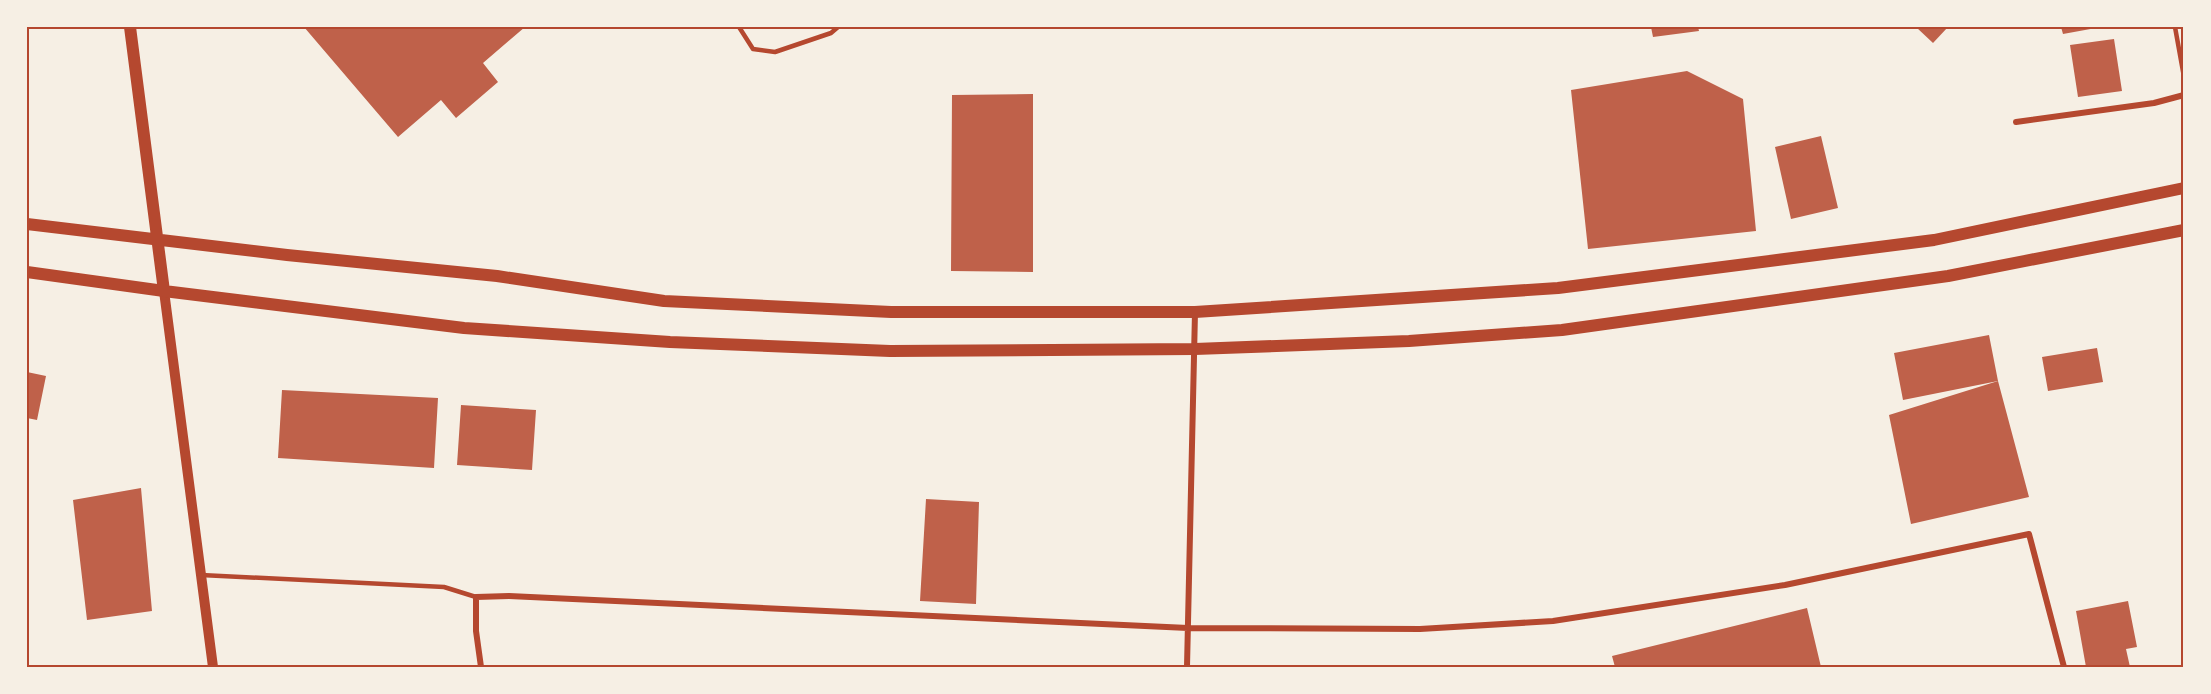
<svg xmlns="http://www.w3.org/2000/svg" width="2211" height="694" font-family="Jost,sans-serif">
<rect width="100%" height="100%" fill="#f6efe4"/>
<path fill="#bf614a" d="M304,27H525L483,63L498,82L456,118L441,100L398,137Z
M1651,27H1698L1699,31L1653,37Z
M1916,27H1948L1933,43Z
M2061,27H2096V28L2063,34Z
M2114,39L2122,91L2078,97L2070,45Z
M1687,71L1743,99L1756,231L1588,249L1571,90Z
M1033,94V272L951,271L952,95Z
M1821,136L1838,208L1791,219L1775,147Z
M1989,335L1998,381L2029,497L1911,524L1889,415L1998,381L1903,400L1894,353Z
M2097,348L2103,382L2048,391L2042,357Z
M27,372L46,376L37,420L27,418Z
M282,390L438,398L434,468L278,458Z
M461,405L536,410L532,470L457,465Z
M141,488L152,611L87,620L73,500Z
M926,499L979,502L976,604L920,601Z
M2128,601L2137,647L2126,649L2130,667H2086L2076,611Z
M1807,608L1821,667H1615L1612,656Z"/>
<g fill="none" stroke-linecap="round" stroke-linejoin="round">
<path stroke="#b5482f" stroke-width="4.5" d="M739,27L753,49L775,52L831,33L838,27
M2175,27L2184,77
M201,575L444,587L476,597"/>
<path stroke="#b5482f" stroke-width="6" d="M2016,122L2154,103L2184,95
M481,667L476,631V597L509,596L1188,628L1420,629L1553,621L1785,585L2029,534L2064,667
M1187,667L1195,312"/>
<path stroke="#b5482f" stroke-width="10" d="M164,291L213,667"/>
<path stroke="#b5482f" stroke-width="12" d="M130,27L164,291
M27,224L287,255L497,276L664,301L891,312H1195L1558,288L1934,240L2184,188
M27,272L164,291L464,328L670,342L890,351L1195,349L1409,341L1562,330L1948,276L2184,230"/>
</g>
<rect width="2211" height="694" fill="none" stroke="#f6efe4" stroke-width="57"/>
<rect x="28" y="28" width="2154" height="638" fill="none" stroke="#b5482f" stroke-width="2"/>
</svg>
